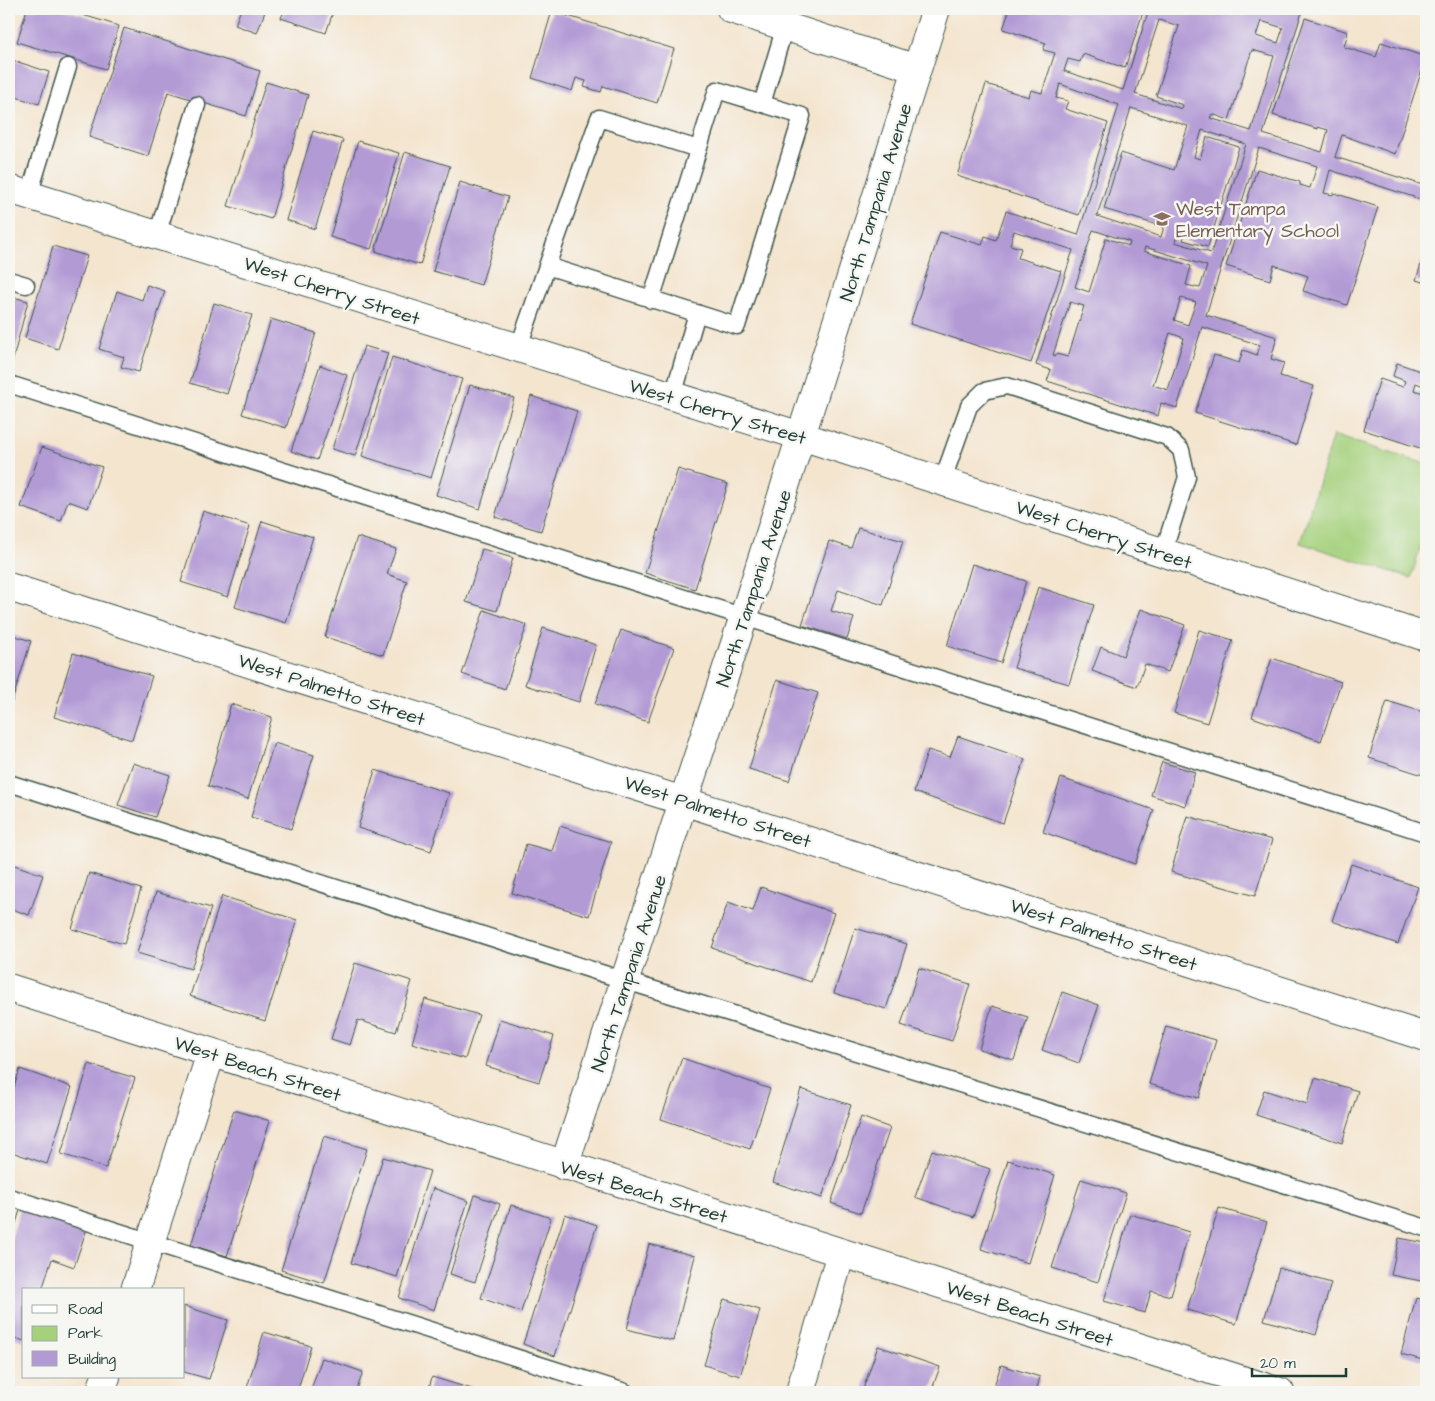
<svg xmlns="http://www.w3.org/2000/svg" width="1435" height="1401" font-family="'Architects Daughter',sans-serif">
<rect width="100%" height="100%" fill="#f6f6f2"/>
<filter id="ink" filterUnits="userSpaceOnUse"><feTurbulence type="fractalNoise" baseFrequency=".02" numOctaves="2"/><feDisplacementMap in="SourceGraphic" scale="10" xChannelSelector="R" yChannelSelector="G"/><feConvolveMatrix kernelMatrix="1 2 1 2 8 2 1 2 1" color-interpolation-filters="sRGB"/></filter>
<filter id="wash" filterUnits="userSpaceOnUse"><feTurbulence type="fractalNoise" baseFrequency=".0096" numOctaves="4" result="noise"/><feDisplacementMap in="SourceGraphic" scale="20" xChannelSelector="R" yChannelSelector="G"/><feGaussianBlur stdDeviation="1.12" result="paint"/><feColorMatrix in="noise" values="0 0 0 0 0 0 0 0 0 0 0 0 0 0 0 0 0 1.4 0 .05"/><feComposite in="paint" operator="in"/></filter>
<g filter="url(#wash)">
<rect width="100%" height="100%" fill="#f4e5cf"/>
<path fill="#a5d17d" stroke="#628758" d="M1333,435L1426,464V529L1411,578L1300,543Z"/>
<g id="blocks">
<path fill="#b29ad5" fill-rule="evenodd" d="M27,9H63L119,26L106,69L17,42Z
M241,9H266L257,33L235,25Z
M285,9H334L326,33L281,18Z
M1010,9H1144L1125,68L1083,54L1080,62L1068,59L1064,71L1123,90L1149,9H1169L1183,13L1185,9H1303L1263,134L1322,152L1328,130L1318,127V129L1273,115L1305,18L1348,32L1344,47L1376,57L1381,42L1426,57L1395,154L1342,135L1335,157L1426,186V201L1330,170L1324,193L1333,195L1334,193L1378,207L1347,305L1303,291L1308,276L1274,265L1270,280L1226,266L1257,169L1300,182V185L1310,188L1317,166L1259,148L1206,315L1277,337L1271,359L1284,363L1280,376L1314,386L1296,445L1195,413L1214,355L1239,363L1243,350L1257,355L1260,345L1202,327L1177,408L1161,403L1158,416L1047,381L1051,370L1036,365L1073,250L1014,231L1010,245L1021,248L1018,258L1061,271L1031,363L910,324L940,232L982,245L985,236L996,240L1006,211L1078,235L1119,105L1060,84L1056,98L1068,101L1065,109L1108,123L1079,215L957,176L986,84L1029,97L1031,90L1042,93L1055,53L1043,50L1046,43L1003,29ZM1159,20L1179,26L1156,96L1183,105L1182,109L1135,94ZM1261,21L1283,28L1278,43L1256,36ZM1252,50L1274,56L1251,131L1210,118L1212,114L1229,120ZM1131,108L1188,126L1174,170L1121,153L1104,209L1164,227L1161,237L1097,216ZM1202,130L1246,144L1211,253L1175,242L1178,232L1185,234L1183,240L1208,247L1239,147L1207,137L1200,159L1194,157ZM1093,230L1130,242L1129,246L1106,238L1089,292L1075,287ZM1145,247L1207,266L1200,288L1186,285L1191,266L1144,251ZM1181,298L1196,302L1188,325L1174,320ZM1070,302L1084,306L1068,357L1056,354L1055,356L1053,355ZM1170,333L1184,338L1168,390L1153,385Z
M552,11L674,49L657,103L603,86L601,92L584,87L586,81L576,78L572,91L532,78Z
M124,28L260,71L246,116L168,92L148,156L89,137Z
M9,59L49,72L39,104L9,95Z
M266,82L308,95L271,219L228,206Z
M313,131L343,140L315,229L286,220Z
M358,141L399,153L371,249L330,237Z
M405,152L450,166L420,265L375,251Z
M460,182L508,197L481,285L433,271Z
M53,246L87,256L58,349L25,338Z
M1426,248V283L1416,280Z
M147,285L165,291L139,372L121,367L124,357L99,349L117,291L142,300Z
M9,296L28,301L12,363L9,362Z
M214,303L252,315L227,394L190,383Z
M271,319L316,333L286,428L242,414Z
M364,346L388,353L355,456L332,449Z
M392,357L462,379L431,478L362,456Z
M1397,363L1426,373V387L1416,383L1414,390L1426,394V450L1364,430L1380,379L1403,387L1405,381L1393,376Z
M320,365L347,375L317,460L291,451Z
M470,385L514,398L480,509L436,495Z
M531,396L577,411L541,531L495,517Z
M42,447L102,467L88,508L68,501L61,521L21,507Z
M678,469L728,484L695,589L645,573Z
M203,511L250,526L228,597L181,582Z
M262,521L313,537L286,623L235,607Z
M858,528L903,541L883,605L838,590L831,611L854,618L847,639L802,625L829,541L851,548Z
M357,537L396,549L387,574L407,581L383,655L325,637Z
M482,549L513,558L497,611L466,602Z
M972,564L1026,581L1001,663L947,646Z
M1038,587L1094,605L1069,684L1014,668Z
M1141,609L1185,625L1168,672L1145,664L1137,687L1092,671L1101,647L1123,656Z
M484,610L527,625L505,689L462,674Z
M543,628L596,645L579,702L525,685Z
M621,630L674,648L648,722L595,704Z
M1199,630L1233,640L1207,723L1174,713Z
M9,634L31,641L9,711Z
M73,653L152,676L132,740L54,717Z
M1272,658L1341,682L1321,741L1252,717Z
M777,680L818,693L789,781L749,769Z
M1387,701L1426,713V766L1423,775L1369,758Z
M231,704L272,717L248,799L208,786Z
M958,736L1025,759L1003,823L914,792L928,750L950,757Z
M274,743L314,755L291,829L251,817Z
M1162,762L1195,772L1185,806L1151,795Z
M133,763L170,775L155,817L118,805Z
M375,770L449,793L431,851L358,828Z
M1061,778L1154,810L1135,864L1043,832Z
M1187,816L1272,840L1255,896L1171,872Z
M560,826L611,842L589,916L512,893L526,844L552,851Z
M9,863L43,875L29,915L9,908Z
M1351,864L1418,887L1398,944L1332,921Z
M89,873L141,889L124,944L72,929Z
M761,887L834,913L811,982L712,948L728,902L753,911Z
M156,892L211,908L191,969L137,953Z
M222,896L297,920L265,1021L190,996Z
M855,928L907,944L886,1009L834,993Z
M355,963L412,981L396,1032L358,1020L350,1045L331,1039Z
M919,968L970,984L952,1041L901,1025Z
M1062,992L1099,1005L1079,1063L1042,1050Z
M425,999L479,1015L465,1059L412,1043Z
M992,1006L1028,1017L1014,1060L979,1049Z
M500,1019L554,1036L539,1082L486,1066Z
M1166,1026L1216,1040L1199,1098L1149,1084Z
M682,1058L770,1089L750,1149L661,1119Z
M89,1064L135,1078L106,1168L61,1154Z
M20,1069L72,1087L47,1164L9,1151V1102Z
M1315,1078L1358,1091L1342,1143L1256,1115L1264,1090L1307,1104Z
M801,1089L851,1105L822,1198L773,1182Z
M234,1110L270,1121L227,1256L191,1245Z
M861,1117L890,1128L861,1213L831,1203Z
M324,1136L367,1149L324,1283L281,1270Z
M932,1150L990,1169L973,1217L915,1197Z
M1426,1151V1167L1421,1165Z
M383,1157L430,1171L397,1277L351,1263Z
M1008,1160L1055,1175L1028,1263L981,1249Z
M1081,1179L1126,1193L1098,1282L1052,1268Z
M433,1188L468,1201L434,1310L399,1298Z
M475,1195L500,1204L475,1282L450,1274Z
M22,1204L88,1225L74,1267L52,1259L42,1290H24V1341L9,1336V1245Z
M511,1205L551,1218L521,1312L481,1298Z
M1219,1208L1267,1222L1236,1324L1187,1310Z
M565,1214L597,1225L555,1356L523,1344Z
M1130,1214L1189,1232L1171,1296L1151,1291L1145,1313L1104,1301Z
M1399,1238L1426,1243V1282L1391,1275Z
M649,1244L695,1256L673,1341L627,1329Z
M1279,1268L1331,1283L1316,1335L1264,1320Z
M1416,1298L1426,1300V1361L1401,1354Z
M724,1299L760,1310L740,1376L704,1365Z
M184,1306L228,1320L209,1379L184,1372Z
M264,1332L311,1346L297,1392L246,1391Z
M878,1346L940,1367L931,1392H862Z
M322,1358L363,1372L356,1392H310Z
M1001,1365L1040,1377L1036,1392H992Z
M432,1377L482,1392H428Z"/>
</g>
</g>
<g filter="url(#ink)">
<use href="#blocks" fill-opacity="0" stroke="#3f564b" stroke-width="1"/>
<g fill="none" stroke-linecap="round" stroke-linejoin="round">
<g stroke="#3f564b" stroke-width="19">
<path id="service" d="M762,104L785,26
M29,195L68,67
M157,235L197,105
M547,266L737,326L802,116L717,90L651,300
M9,280L26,285
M518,349L599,118L698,149
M9,384L1426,833
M673,396L697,313
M942,482L969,406L984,391L1007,386L1167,437L1181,450L1187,477L1163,553
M9,783L626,981L1426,1228
M9,1197L625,1392"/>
</g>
<g stroke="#3f564b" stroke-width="30">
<path id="minor" d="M731,9L917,69
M9,189L801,436L1426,637
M9,587L1426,1037
M9,988L1280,1392
M564,1166L744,616L936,9
M135,1290L211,1053
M100,1392L106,1377
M800,1392L841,1253"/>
</g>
<use href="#service" stroke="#fff" stroke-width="16"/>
<use href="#minor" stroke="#fff" stroke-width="28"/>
</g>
</g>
<defs>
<g id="school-bare" transform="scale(1.35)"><path d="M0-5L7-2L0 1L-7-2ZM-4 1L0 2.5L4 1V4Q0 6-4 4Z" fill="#8d6e63" stroke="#f6f6f2" stroke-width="2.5" paint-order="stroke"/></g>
</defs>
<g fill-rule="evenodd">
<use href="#school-bare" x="1162" y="219"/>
</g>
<g text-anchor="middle" stroke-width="5" stroke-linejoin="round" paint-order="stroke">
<g font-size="19" fill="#1f3d34" stroke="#f6f6f2">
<text transform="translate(875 202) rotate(-73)" y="7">North Tampania Avenue</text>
<text transform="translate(332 290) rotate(18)" y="7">West Cherry Street</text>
<text transform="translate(718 411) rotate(17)" y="7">West Cherry Street</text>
<text transform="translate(1104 534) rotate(18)" y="7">West Cherry Street</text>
<text transform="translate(753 588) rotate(-72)" y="7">North Tampania Avenue</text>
<text transform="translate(332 689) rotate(18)" y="7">West Palmetto Street</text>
<text transform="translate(718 811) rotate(18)" y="7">West Palmetto Street</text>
<text transform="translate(1104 934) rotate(18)" y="7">West Palmetto Street</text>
<text transform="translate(628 973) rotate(-72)" y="7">North Tampania Avenue</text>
<text transform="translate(258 1068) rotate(18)" y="7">West Beach Street</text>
<text transform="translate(644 1191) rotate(17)" y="7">West Beach Street</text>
<text transform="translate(1030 1313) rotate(18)" y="7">West Beach Street</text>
</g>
<g font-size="19" fill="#785e54" stroke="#f6f6f2" text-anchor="start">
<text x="1176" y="215">West Tampa<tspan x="1176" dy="22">Elementary School</tspan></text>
</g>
</g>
<rect width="1435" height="1401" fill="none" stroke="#f6f6f2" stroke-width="30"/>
<rect x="22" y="1288" width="162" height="90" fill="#f6f6f2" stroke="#a0aca6"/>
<rect x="32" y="1305" width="25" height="8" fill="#ffffff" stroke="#a0aca6"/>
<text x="68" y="1314" font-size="15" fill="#1f3d34">Road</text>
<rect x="32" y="1326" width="25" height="15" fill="#a5d17d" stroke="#a0aca6"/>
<text x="68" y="1338" font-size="15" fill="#1f3d34">Park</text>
<rect x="32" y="1351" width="25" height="15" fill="#b29ad5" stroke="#a0aca6"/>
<text x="68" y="1364" font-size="15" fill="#1f3d34">Building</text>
<path d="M1252 1368v8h94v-8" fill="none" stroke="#1f3d34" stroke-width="2.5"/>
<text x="1260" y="1368" font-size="15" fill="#1f3d34" stroke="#f6f6f2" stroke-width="4" paint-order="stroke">20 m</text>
</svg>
